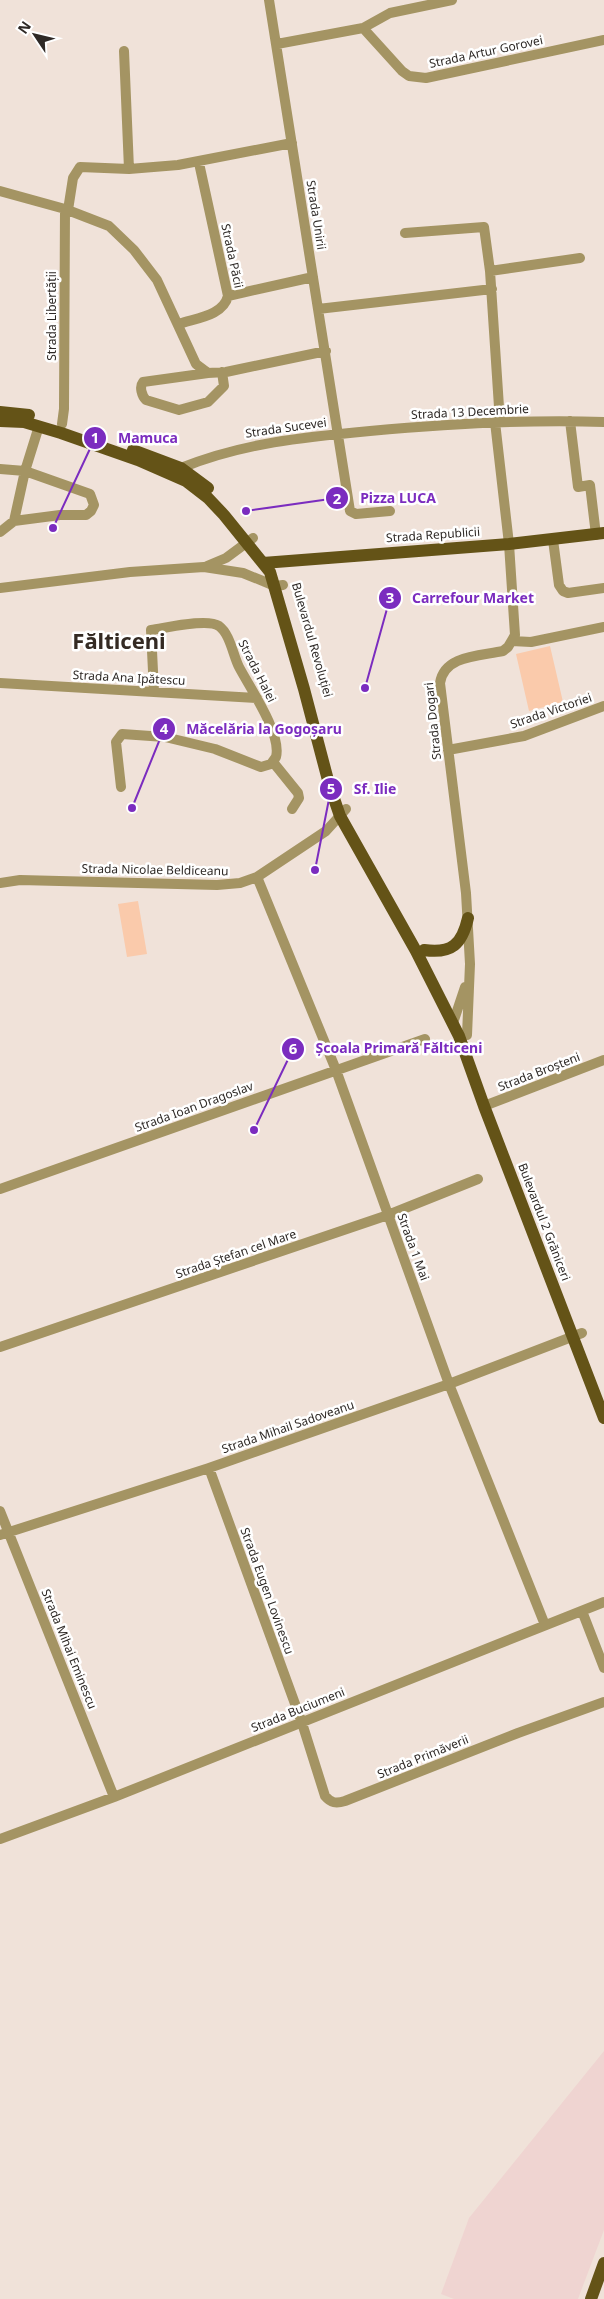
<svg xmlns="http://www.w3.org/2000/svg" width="604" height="2299" font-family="'Noto Sans',sans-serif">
<rect width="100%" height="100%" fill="#f0e2d9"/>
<path fill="#efd4d1" d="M604,2051V2230L578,2299H454L441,2294L469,2218Z"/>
<path fill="#facaab" d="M550,646L563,702L529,711L516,654Z
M138,901L147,954L127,957L118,904Z"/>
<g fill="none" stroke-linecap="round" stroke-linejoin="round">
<path stroke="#a49463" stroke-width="10" d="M269,0L350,511L356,514L390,511
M363,28L390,13L452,0
M277,44L363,28L402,71L409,76L426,78L604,40
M124,51L129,169
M0,191L65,209L109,226L134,250L157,280L196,364L208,373L226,372L326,351
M68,210L73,178L80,167L129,169L178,165L292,143
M405,233L484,227L490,271L500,422
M490,271L580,258
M228,296L313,277
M318,309L492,289
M179,324C196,318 223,316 228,296L199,163
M208,373L143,382C139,387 142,396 146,400L179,410L208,402L224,386L222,372
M570,421L578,487L590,485L596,535
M62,424L64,409L65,209
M0,469L25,471L90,494L94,505L91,511L86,515H60L14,521L0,532
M177,472L181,468C242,443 305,437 370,431C447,424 526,419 604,422
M14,521L25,471L39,426
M553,540L559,585L563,591L568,593L604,588
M207,566L226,558L253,538
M0,588L130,572L204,567L243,573L275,586L283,585
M512,641L531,642L604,627
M0,683L257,698
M448,750L524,736L604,706
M273,762L298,793L299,798L292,809
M121,787L116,742L122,734L165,737L215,749L261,767L271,764L276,757C282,734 250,688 239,667C233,655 230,634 219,626C207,618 166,628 151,630L154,692
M257,877L336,1070L449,1384L545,1625
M0,883L20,880L217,885L240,883L257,877L326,831L346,809
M453,1023L465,987
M467,1035L470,964L466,893L440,683C444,655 480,656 503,651L508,647L515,635L509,544L495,422
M484,1106L604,1060
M0,1189L425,1039
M0,1347L388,1215L478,1179
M209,1468L302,1723L325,1796C331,1803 336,1804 345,1801L518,1733L604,1702
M0,1511L114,1797
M0,1535L209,1468L449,1384L582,1333
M582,1611L604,1668
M0,1839L114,1797L604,1602"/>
<path stroke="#645317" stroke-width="12" d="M0,412L29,415
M0,421L24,422L61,433L138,460L186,481L208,498L224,515L270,572L304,689L329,784L340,816L416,951L459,1036L484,1106L604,1418
M133,450L181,468L208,488
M263,563L509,544L604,533
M424,950C452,954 462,944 468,918
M591,2299L604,2263"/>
</g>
<g text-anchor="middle" stroke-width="5" stroke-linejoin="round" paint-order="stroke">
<g font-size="12" fill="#2e2926" stroke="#fff">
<text transform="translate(486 52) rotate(-12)" y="4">Strada Artur Gorovei</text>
<text transform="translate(316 215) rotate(81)" y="4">Strada Unirii</text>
<text transform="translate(232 256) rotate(78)" y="4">Strada Păcii</text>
<text transform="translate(52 316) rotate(-90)" y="4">Strada Libertății</text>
<text transform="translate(470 412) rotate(-3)" y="4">Strada 13 Decembrie</text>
<text transform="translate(286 428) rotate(-8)" y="4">Strada Sucevei</text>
<text transform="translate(433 535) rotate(-4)" y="4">Strada Republicii</text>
<text transform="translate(312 640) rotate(74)" y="4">Bulevardul Revoluției</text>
<text transform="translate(257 671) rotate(63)" y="4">Strada Halei</text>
<text transform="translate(129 678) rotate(3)" y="4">Strada Ana Ipătescu</text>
<text transform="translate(551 711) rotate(-19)" y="4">Strada Victoriei</text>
<text transform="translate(433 721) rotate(-96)" y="4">Strada Dogari</text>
<text transform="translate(155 870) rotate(1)" y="4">Strada Nicolae Beldiceanu</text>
<text transform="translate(539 1072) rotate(-21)" y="4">Strada Broșteni</text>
<text transform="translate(194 1107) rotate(-20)" y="4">Strada Ioan Dragoslav</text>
<text transform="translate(544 1222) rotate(69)" y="4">Bulevardul 2 Grăniceri</text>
<text transform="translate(413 1247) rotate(70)" y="4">Strada 1 Mai</text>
<text transform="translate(236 1254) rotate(-19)" y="4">Strada Ștefan cel Mare</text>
<text transform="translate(288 1427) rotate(-19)" y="4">Strada Mihail Sadoveanu</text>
<text transform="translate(267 1591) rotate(70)" y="4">Strada Eugen Lovinescu</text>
<text transform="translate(69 1649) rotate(68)" y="4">Strada Mihai Eminescu</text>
<text transform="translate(298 1710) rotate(-22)" y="4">Strada Buciumeni</text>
<text transform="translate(423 1757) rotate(-22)" y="4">Strada Primăverii</text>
</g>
<g font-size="22" font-weight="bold" fill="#342a23" stroke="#fff">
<text x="119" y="649">Fălticeni</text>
</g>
</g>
<path fill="none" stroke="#7b2cbf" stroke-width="2" d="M53 528L95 438M246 511L337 498M365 688L390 598M132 808L164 729M315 870L331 789M254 1130L293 1049"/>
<g fill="#7b2cbf" stroke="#fff" stroke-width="2">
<circle cx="53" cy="528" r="5"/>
<circle cx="246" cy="511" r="5"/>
<circle cx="365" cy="688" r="5"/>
<circle cx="132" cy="808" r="5"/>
<circle cx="315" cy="870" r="5"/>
<circle cx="254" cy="1130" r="5"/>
<circle cx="95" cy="438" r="12"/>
<circle cx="337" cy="498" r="12"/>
<circle cx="390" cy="598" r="12"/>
<circle cx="164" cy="729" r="12"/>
<circle cx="331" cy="789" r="12"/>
<circle cx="293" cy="1049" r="12"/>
</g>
<g font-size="15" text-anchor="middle" font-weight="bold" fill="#fff">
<text x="95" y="443">1</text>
<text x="337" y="504">2</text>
<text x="390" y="603">3</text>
<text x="164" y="734">4</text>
<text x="331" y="794">5</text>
<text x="293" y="1054">6</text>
</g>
<g font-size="14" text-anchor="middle" font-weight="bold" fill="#7b2cbf" stroke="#fff" stroke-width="5" stroke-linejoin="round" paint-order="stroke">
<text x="148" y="443">Mamuca</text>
<text x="398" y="503">Pizza LUCA</text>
<text x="473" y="603">Carrefour Market</text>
<text x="264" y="734">Măcelăria la Gogoșaru</text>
<text x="375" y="794">Sf. Ilie</text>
<text x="399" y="1053">Școala Primară Fălticeni</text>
</g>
<g transform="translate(35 35) rotate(305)" stroke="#ffffff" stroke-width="4" paint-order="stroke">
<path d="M0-4L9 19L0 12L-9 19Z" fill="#2e2926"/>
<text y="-8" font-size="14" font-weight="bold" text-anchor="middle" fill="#2e2926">N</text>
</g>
</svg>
